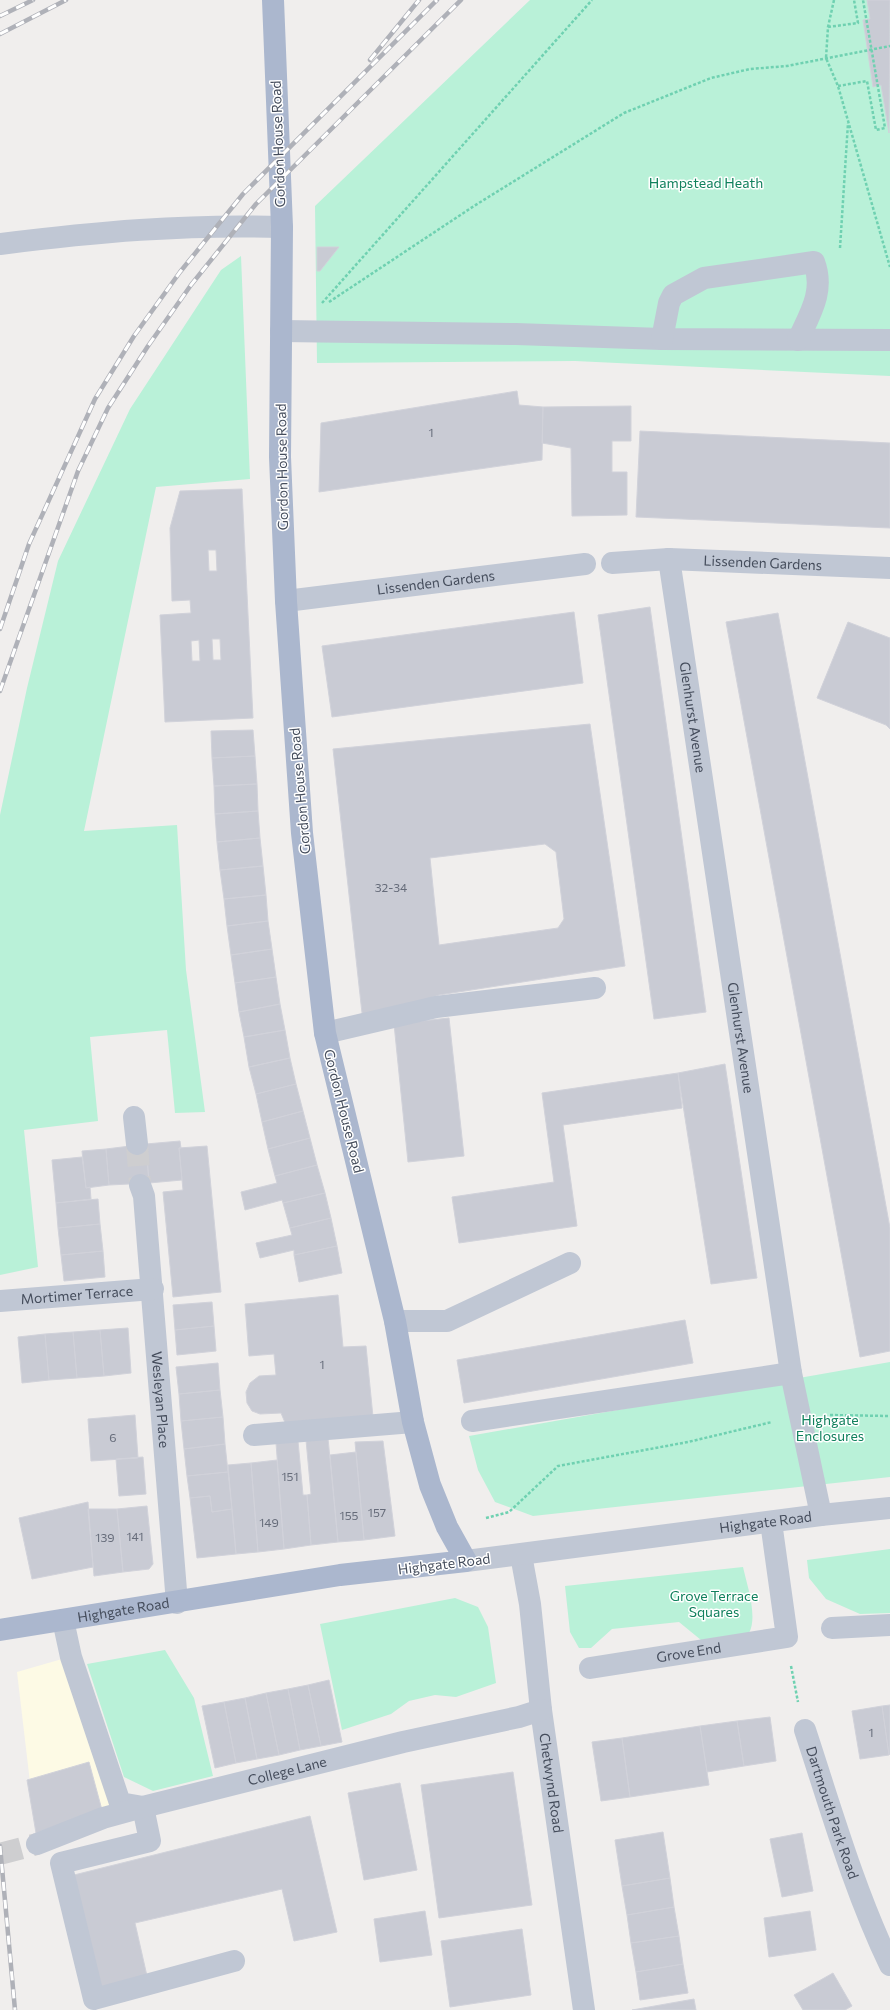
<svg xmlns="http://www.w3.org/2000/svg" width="890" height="2010" font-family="Commissioner,sans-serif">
<rect width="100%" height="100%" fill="#f0eeed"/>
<path fill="#fdfae5" d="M62,1659L120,1803L36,1833L17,1672Z"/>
<path fill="#b9f1d8" d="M530,0H890V376L575,361L317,363L315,206Z
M241,256L250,479L156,487L84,831L177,825L186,970L205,1112L175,1113L167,1030L90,1037L98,1121L24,1130L38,1267L0,1275V815L27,688L58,561L130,409L221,270Z
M890,1362V1477L533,1516L495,1502L478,1470L469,1436Z
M890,1549V1613L860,1614L826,1599L809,1578L807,1560Z
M743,1567C747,1585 758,1617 749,1633L701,1640L679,1622L612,1629L591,1648H579L570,1632L565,1586Z
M455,1598L478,1607L488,1627L496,1683L456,1697L435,1695L409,1701L391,1714L342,1730L320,1624Z
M165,1650L194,1698L213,1776L153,1791L124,1777L87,1664Z"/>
<path fill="#c9cbd4" stroke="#d1d2da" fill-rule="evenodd" d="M867,0H890L889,133L881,85L873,87L863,20L870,19Z
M317,247H339L320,271H317Z
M517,391L519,405L543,407L542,460L319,492L321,423Z
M631,406V441H612V472H627V515L572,516L571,448L542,443L543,407Z
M640,431L890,443V528L636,517Z
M242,489L253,718L165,722L160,615L191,613L190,600L172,601L170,528L180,491ZM208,550H216L217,571H209ZM212,639H220L221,660H213ZM199,640L200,661H192L191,641Z
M650,607L706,1012L654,1019L598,615Z
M574,612L583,683L332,717L322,646Z
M778,613L890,1228V1351L860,1357L726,622Z
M848,622L890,638V729L886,725L817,698Z
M590,724L625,966L439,995L363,1022L333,749ZM545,844L556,852L564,919L558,928L439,945L430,858Z
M253,730L255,756L212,758L211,731Z
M255,756L257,784L214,786L212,758Z
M257,784L258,811L215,814L214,786Z
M258,811L260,838L217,842L215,814Z
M260,838L263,866L220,870L217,842Z
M263,866L266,895L224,899L220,870Z
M266,895L268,921L227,926L224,899Z
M268,921L272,949L231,955L227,926Z
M272,949L276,977L235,983L231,955Z
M276,977L280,1004L239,1012L235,983Z
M280,1004L285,1030L244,1037L239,1012Z
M449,1018L464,1156L408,1162L394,1024Z
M285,1030L290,1058L249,1067L244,1037Z
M290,1058L296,1084L256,1094L249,1067Z
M725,1064L757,1278L711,1284L678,1073Z
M678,1073L682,1108L563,1125L577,1226L459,1243L452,1197L554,1182L542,1093Z
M296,1084L303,1111L262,1122L256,1094Z
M303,1111L310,1138L268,1149L262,1122Z
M310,1138L317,1165L275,1176L268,1149Z
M180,1141L181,1148H179L182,1180L149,1183L146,1144Z
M146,1144L149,1183L109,1185L106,1149Z
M207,1146L221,1292L173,1297L163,1192L183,1190L179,1148Z
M106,1149L109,1185L86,1188L82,1151Z
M82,1157L86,1188L90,1187L91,1199L56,1203L52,1160Z
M317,1165L325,1193L283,1203L282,1200L245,1210L241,1192L277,1183L275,1176Z
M325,1193L331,1218L290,1228L283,1203Z
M98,1199L100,1224L58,1228L56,1203Z
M331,1218L337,1246L294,1255V1250L260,1258L256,1243L292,1235L290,1228Z
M100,1224L103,1251L61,1255L58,1228Z
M337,1246L342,1273L299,1282L294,1255Z
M103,1251L105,1277L64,1281L61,1255Z
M338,1295L343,1347L366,1346L373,1417L286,1425L281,1413L260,1414L252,1411L247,1403L246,1392L250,1383L259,1376L276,1375L274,1354L249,1356L245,1304Z
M212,1302L214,1326L175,1330L173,1305Z
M685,1320L693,1363L464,1403L457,1360Z
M214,1326L216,1351L177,1355L175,1330Z
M128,1328L131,1373L104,1376L100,1330Z
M100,1330L104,1376L77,1378L73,1332Z
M73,1332L77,1378L49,1380L45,1334Z
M45,1334L49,1380L22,1383L18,1337Z
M218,1363L220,1390L179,1394L176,1367Z
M220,1390L223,1417L181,1421L179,1394Z
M135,1415L138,1458L91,1461L88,1419Z
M223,1417L225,1444L184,1449L181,1421Z
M328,1438L338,1542L311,1545L307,1495L311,1494L306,1440Z
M298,1441L303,1495H307L311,1545L284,1549L276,1443Z
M383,1441L395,1536L364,1540L355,1442Z
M225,1444L228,1472L187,1476L184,1449Z
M356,1452L364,1540L338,1542L330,1455Z
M143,1457L146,1494L119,1496L116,1459Z
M277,1460L284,1549L258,1552L251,1463Z
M251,1463L258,1552L236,1554L228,1465Z
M228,1472L232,1509L212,1512L210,1496L190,1498L187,1476Z
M210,1496L212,1512L232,1509L236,1554L197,1558L190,1498Z
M88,1502L93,1567L32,1579L19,1518Z
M147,1506L153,1564L149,1569L123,1572L117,1509Z
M88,1509H117L123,1572L94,1576Z
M329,1680L342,1742L321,1746L308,1685Z
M308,1685L321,1746L300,1750L288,1689Z
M288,1689L300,1750L279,1755L266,1693Z
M266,1693L279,1755L257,1759L245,1698Z
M245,1698L257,1759L236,1763L224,1702Z
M224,1702L236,1763L215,1768L202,1706Z
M890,1705V1754L889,1755L882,1706Z
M882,1706L889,1755L860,1759L852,1711Z
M770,1717L776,1761L744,1766L737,1721Z
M737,1721L744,1766L707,1772L700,1726Z
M700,1726L709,1785L630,1797L622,1738Z
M622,1738L630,1797L601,1801L592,1742Z
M89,1762L102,1810L36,1833L27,1780Z
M513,1772L532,1905L439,1918L421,1785Z
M400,1783L417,1870L364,1880L348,1793Z
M310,1816L337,1932L294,1941L282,1889L135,1923L147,1976L99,1987L74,1875Z
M663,1832L670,1878L622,1886L615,1840Z
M802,1833L813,1891L782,1897L770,1839Z
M670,1878L674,1907L627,1915L622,1886Z
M674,1907L679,1936L631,1943L627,1915Z
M425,1911L432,1955L380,1962L374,1919Z
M810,1911L816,1950L769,1957L764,1918Z
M522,1929L531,1995L450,2007L441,1941Z
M679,1936L683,1964L636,1972L631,1943Z
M683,1964L688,1993L640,2000L636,1972Z
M833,1973L852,2006L845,2010H803L794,1995Z
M694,1999L696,2010H632Z"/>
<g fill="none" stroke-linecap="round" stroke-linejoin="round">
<path stroke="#ceced0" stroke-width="22" stroke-dasharray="22 11" stroke-linecap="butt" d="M137,1144L140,1185
M0,1854L37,1844"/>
<path stroke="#6fd1b1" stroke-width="2.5" stroke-dasharray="3 2" stroke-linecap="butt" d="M834,0L828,27L826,58L838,86L890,267
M828,27L858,23L854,0
M838,86L867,81L876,130L885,128L863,0
M840,248L848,123
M329,302L474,206L624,113L711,78L750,69L787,66L890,46
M322,303L592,0
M830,1415L890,1416
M486,1518L509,1512L558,1466L688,1442L772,1422
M791,1666L798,1702"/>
<g stroke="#c0c7d4" stroke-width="22">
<path d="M0,244C95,232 185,224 282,227"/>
<path d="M281,331L516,334L662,339L890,340"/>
<path d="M662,339L669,303L673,295L704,278L814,262C825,291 810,314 798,340"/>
<path id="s1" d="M669,559L791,1373L821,1515"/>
<path id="s2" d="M612,563L669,559L890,568"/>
<path id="s3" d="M286,601L585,564"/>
<path d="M325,1033L436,1007L595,988"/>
<path d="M134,1117L137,1144"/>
<path id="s4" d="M140,1185L144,1196L177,1603"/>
<path id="s5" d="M0,1301L153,1289"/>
<path d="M395,1321H447L570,1263"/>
<path d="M472,1421L791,1373"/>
<path d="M254,1435L413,1422"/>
<path id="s6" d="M521,1555L530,1604L541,1710L584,2010"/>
<path id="s7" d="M466,1561L821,1515L890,1508"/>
<path d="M63,1620L71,1657L120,1803L143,1807L150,1841L61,1863L94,1999L234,1961"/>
<path d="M832,1628L890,1625"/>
<path id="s8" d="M590,1668L787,1637L771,1522"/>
<path id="s9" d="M805,1730C831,1809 854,1890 890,1965"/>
<path id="s10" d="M37,1844L103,1818L143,1807L403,1742L519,1717L541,1710"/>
</g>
<path stroke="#abb7ce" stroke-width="22" id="s11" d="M0,1630L340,1575L466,1561L447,1527L430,1485L413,1422L395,1321L325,1033L302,833L286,601L280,457L282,227L273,0"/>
<g stroke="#afb1b8" stroke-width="4.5">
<path id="rail" d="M0,16L33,0
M0,34L66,0
M370,60L419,0
M0,629L29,544L95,399L134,336L180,272L243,194L437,0
M0,691L78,471L108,408L148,346L191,285L256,204L461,0
M0,1846L15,2010"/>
</g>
<use href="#rail" stroke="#fff" stroke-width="3" stroke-dasharray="9" stroke-linecap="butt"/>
</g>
<g text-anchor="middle" stroke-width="3" stroke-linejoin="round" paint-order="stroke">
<g font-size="12" fill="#666c7a">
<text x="431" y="437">1</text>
<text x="391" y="892">32-34</text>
<text x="322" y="1369">1</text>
<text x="113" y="1442">6</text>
<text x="290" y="1481">151</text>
<text x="377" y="1517">157</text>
<text x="349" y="1520">155</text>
<text x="269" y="1527">149</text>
<text x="135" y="1541">141</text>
<text x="105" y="1542">139</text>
<text x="871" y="1737">1</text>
</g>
<g font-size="14" fill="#454d5c" stroke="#fff">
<text transform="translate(278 144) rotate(-92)" y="5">Gordon House Road</text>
<text transform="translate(282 467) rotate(-91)" y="5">Gordon House Road</text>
<text dy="5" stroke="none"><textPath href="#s2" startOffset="151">Lissenden Gardens</textPath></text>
<text dy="5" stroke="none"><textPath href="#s3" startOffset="151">Lissenden Gardens</textPath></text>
<text dy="5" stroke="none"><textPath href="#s1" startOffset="160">Glenhurst Avenue</textPath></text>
<text transform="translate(300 791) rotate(-95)" y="5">Gordon House Road</text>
<text dy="5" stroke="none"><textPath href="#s1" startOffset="484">Glenhurst Avenue</textPath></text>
<text transform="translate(344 1111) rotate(76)" y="5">Gordon House Road</text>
<text dy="5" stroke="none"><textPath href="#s5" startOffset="77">Mortimer Terrace</textPath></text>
<text dy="5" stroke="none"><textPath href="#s4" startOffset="216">Wesleyan Place</textPath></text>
<text dy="5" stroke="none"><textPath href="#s7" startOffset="302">Highgate Road</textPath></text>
<text transform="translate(444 1564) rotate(-7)" y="5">Highgate Road</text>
<text dy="5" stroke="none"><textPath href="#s11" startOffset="125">Highgate Road</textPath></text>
<text dy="5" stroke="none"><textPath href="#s8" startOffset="100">Grove End</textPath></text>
<text dy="5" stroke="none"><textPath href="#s10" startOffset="261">College Lane</textPath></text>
<text dy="5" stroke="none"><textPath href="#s6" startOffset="230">Chetwynd Road</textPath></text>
<text dy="5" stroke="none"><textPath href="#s9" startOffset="87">Dartmouth Park Road</textPath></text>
</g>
<g font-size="14" fill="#11815d" stroke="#fff">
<text x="706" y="188">Hampstead Heath</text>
<text x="830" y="1425">Highgate<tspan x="830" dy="16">Enclosures</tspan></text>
<text x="714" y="1601">Grove Terrace<tspan x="714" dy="16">Squares</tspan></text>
</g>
</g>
</svg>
